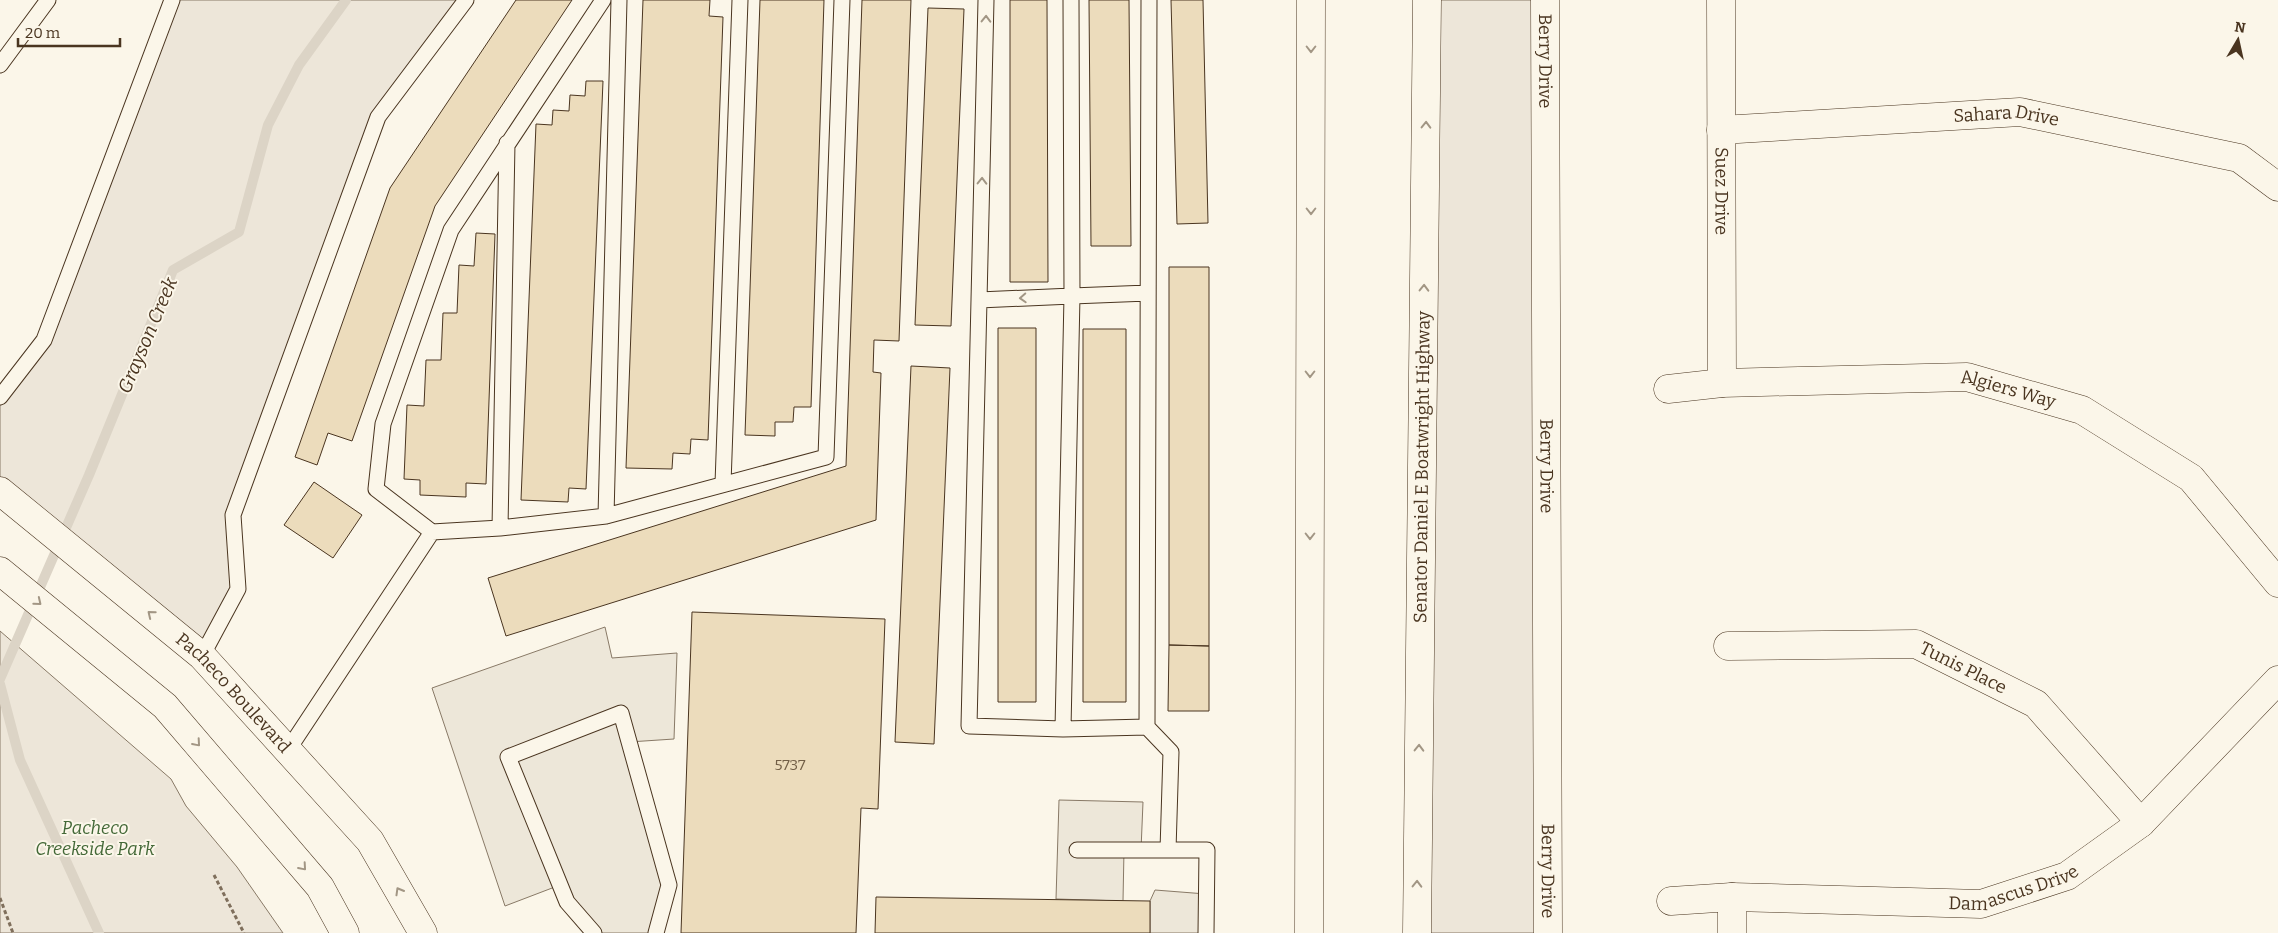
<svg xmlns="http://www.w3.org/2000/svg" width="2278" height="933" font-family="Bitter,serif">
<rect width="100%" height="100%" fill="#fbf6e9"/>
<path fill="#ede6d9" stroke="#887966" d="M172,0H466L378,117L233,515L238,589L202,656L0,491V397L44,340Z
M1427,0H1545L1548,933H1417Z
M0,631L171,779L186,806L237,867L283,933H0Z"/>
<path fill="#ede7d9" stroke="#887966" d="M605,627L612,658L677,653L674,739L629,742L669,885L656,933H594L560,885L505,906L432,688Z
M1059,800L1143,802L1141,850H1124L1123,901L1056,899Z
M1155,890L1206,894V933H1150V901Z"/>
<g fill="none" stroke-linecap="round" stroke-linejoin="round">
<path stroke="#dcd4c6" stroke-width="10" d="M0,679L89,475L173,270L239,232L268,125L299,65L346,0
M0,684L20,760L99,933"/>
</g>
<path fill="#ecdcbc" stroke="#4a3520" d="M516,0H572L435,206L352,441L328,433L317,465L295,457L390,188Z
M643,0H710L709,16L723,17L708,440L691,439L690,454L673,453L672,469L626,468Z
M760,0H824L811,407H794L793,422H775V436L745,435Z
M862,0H911L899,341L874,340L873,372L881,373L876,520L506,636L488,578L846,466Z
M1010,0H1047L1048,282H1010Z
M1089,0H1129L1131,246H1091Z
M1171,0H1203L1208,223L1177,224Z
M928,8L964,9L951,326L915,325Z
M586,81H603L586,489L569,488L568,502L521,500L536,124L552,125L553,110L569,111L570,95L585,96Z
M476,233L495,234L486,484L466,483V497L420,495V480L404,479L407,405L424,406L426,360H441L443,313H457L459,265L474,266Z
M1169,267H1209V646L1169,645Z
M998,328H1036V702H998Z
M1083,329H1126V702H1083Z
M911,366L950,368L934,744L895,742Z
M314,482L362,515L333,558L284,525Z
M692,612L885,619L878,809L861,808L856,933H681Z
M1169,645L1209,646V711H1168Z
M876,897L1150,901V933H875Z"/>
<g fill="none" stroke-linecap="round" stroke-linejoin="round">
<g stroke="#4a3520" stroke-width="17">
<path id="service" d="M986,0L979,300L1072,296L1063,729
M1071,0L1072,296L1148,293
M1149,0L1147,727L1171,752L1168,850
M0,65L48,0
M979,300L969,726L1063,729L1147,727
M0,397L44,340L172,0
M723,484L740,0
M606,516L619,0
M500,528L507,143
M432,532L376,489L383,424L451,230L603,0
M202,656L238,589L233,515L378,117L466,0
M288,750L432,532L500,528L606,516L826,457L842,0
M1077,850H1207L1206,933
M594,933L567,902L508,757L621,713L669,885L656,933"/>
</g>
<g stroke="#4a3520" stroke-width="29">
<g id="minor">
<path id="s1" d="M1545,0L1548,933"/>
<path id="s2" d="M1721,0L1722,383"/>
<path id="s3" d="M1721,130L2020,112L2239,158L2278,187"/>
<path id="s4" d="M1668,389L1722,383L1967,377L2082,410L2191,478L2278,583"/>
<path id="s5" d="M1728,646L1916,644L2036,704L2141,823"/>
<path id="s6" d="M1671,901L1732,897L1981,904L2067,876L2141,823L2278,680"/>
<path d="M1732,933V897"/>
</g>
</g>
<g stroke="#4a3520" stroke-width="29">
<g id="secondary">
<path id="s7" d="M0,491L202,656L370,841L423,933"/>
<path d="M0,571L165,706L320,887L345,933"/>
</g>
</g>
<g stroke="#4a3520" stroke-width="29">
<g id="motorway">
<path d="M1309,933L1311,0"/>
<path id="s8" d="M1417,933L1427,0"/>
</g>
</g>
<path stroke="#7f6f5c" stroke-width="3" stroke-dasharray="4 2.5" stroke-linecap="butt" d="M214,875L244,933
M0,898L13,933"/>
<use href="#service" stroke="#fbf6e9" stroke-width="15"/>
<use href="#minor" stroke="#fbf6e9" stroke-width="28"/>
<use href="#secondary" stroke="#fbf6e9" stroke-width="28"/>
<use href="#motorway" stroke="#fbf6e9" stroke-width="28"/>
</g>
<defs><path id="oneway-chevron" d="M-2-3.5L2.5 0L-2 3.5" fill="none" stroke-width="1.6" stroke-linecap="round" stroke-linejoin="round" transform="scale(1.25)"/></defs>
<g stroke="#a29684">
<use href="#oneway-chevron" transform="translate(986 19) rotate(-89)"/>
<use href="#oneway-chevron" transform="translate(1311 49) rotate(90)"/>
<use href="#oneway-chevron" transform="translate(1426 125) rotate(-89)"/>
<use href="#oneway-chevron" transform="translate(982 181) rotate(-89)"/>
<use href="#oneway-chevron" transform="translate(1311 211) rotate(90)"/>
<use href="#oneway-chevron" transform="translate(1424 288) rotate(-89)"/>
<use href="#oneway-chevron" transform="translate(1023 298) rotate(177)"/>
<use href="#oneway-chevron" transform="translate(1310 374) rotate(90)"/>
<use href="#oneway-chevron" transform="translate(1310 536) rotate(90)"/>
<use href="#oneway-chevron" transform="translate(38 602) rotate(39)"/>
<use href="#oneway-chevron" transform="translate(151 614) rotate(-141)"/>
<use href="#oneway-chevron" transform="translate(197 743) rotate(49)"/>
<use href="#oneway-chevron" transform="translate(1419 748) rotate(-89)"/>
<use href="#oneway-chevron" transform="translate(303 867) rotate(49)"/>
<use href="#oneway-chevron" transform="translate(1417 884) rotate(-89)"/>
<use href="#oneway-chevron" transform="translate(399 891) rotate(-120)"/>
</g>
<g text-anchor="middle" stroke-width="4" stroke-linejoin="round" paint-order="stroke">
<g font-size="15" fill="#725f47">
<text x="790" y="770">5737</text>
</g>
<g font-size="18" fill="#4a3520" stroke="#fbf6e9">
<text dy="6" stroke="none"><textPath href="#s1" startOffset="61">Berry Drive</textPath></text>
<text dy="6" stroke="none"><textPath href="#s3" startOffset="286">Sahara Drive</textPath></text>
<text dy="6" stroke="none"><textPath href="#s2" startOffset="191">Suez Drive</textPath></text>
<text dy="6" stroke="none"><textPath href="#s4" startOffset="342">Algiers Way</textPath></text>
<text dy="6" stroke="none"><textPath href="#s8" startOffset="466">Senator Daniel E Boatwright Highway</textPath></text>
<text dy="6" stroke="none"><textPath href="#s1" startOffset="466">Berry Drive</textPath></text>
<text dy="6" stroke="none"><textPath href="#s5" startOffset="241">Tunis Place</textPath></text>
<text dy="6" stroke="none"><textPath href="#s7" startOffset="309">Pacheco Boulevard</textPath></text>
<text dy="6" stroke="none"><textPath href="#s1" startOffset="871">Berry Drive</textPath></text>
<text dy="6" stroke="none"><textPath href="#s6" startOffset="345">Damascus Drive</textPath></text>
</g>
<g font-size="18" font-style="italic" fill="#436837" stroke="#fbf6e9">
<text x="95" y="834">Pacheco<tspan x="95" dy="21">Creekside Park</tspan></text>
</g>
<g font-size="19" font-style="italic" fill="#4a3520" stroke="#fbf6e9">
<text transform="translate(147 335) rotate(-67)" y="7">Grayson Creek</text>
</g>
</g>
<g transform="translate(2238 40) rotate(9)" stroke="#fbf6e9" stroke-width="4" paint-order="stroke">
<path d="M0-4L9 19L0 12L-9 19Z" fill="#4a3520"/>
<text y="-8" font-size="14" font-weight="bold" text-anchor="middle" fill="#4a3520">N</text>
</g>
<path d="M18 38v8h102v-8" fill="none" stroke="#4a3520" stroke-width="2.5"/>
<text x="25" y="38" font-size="15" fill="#4a3520" stroke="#fbf6e9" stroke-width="4" paint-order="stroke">20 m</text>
</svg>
